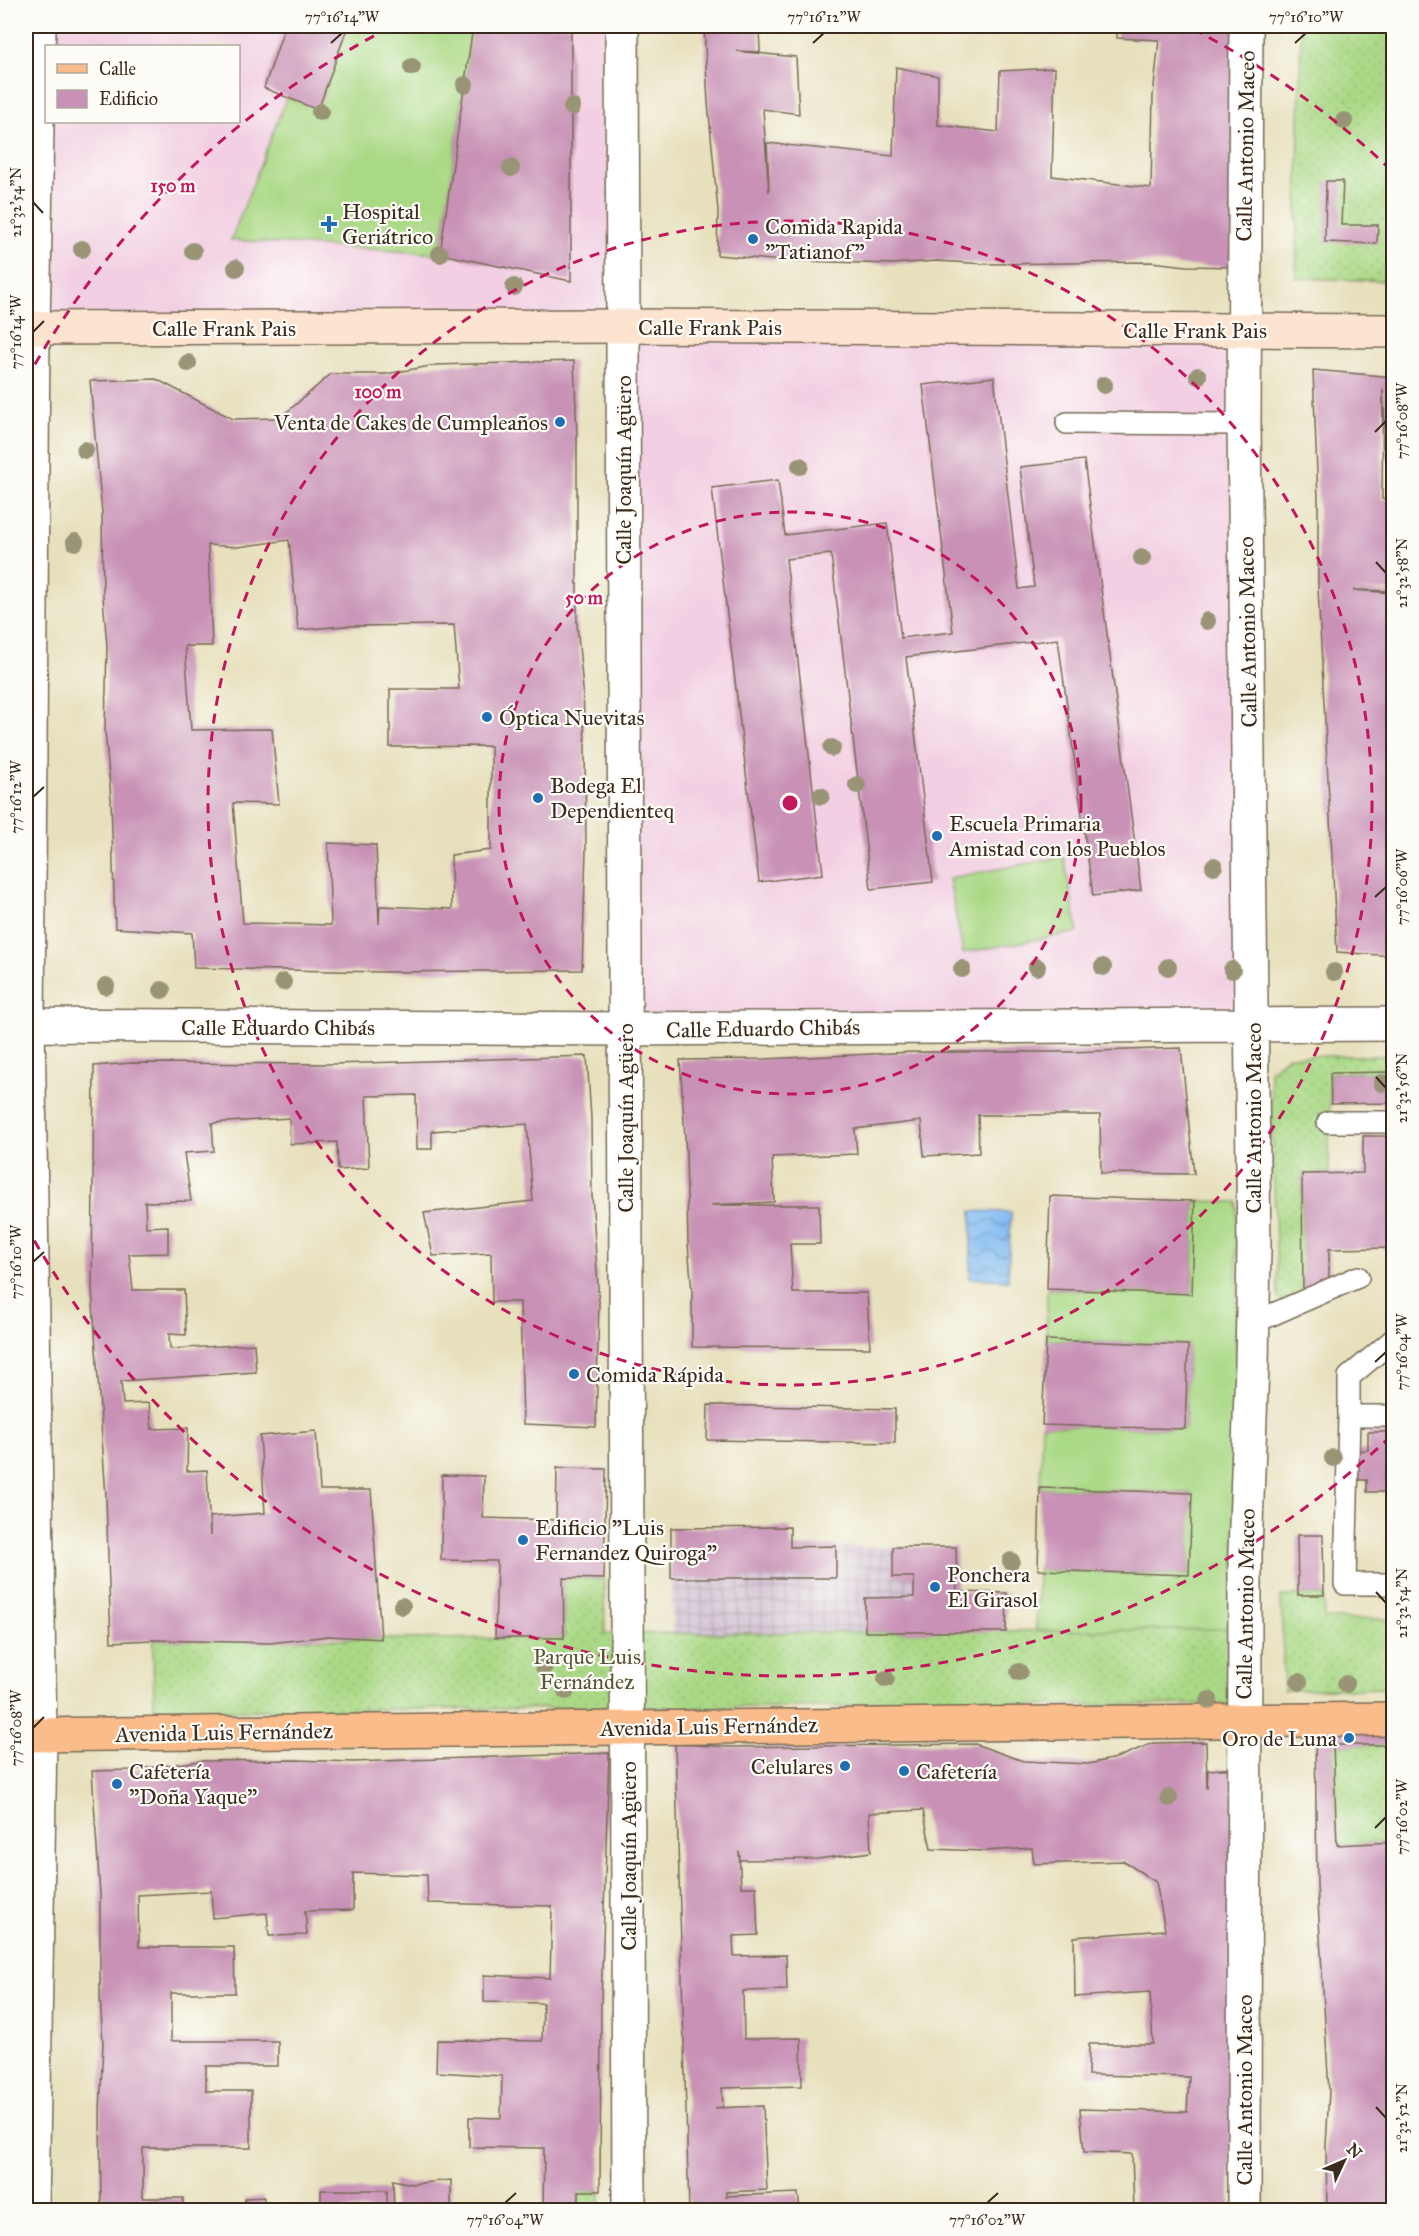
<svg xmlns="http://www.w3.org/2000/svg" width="1419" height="2236" font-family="'IM FELL Great Primer',serif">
<defs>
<pattern id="industrial-grid" width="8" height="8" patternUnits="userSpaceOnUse" patternTransform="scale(1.5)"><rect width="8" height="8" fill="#cfbdd0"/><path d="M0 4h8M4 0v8" fill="none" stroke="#a99aa8"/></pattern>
<pattern id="grass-dots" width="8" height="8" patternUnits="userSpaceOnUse" patternTransform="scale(1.5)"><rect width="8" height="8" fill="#aad986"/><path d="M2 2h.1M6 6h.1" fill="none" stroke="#93ba73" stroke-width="1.8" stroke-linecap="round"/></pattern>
<pattern id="water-waves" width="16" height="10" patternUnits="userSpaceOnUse" patternTransform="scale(1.5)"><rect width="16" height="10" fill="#81bbf2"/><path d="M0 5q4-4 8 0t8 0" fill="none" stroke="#6b98c3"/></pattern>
</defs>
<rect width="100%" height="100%" fill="#fdfcf7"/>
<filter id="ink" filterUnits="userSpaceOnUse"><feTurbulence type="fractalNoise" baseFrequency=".0167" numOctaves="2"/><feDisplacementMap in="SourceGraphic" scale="12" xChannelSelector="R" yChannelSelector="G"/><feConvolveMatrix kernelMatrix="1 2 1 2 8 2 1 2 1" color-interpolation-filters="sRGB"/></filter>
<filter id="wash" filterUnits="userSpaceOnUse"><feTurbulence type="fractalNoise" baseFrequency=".008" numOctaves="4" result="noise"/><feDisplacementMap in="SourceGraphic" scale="24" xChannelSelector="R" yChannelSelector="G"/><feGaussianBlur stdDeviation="1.35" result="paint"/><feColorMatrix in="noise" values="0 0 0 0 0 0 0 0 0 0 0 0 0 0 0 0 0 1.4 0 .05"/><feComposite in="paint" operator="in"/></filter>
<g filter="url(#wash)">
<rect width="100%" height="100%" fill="#e7e0bd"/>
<path fill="#f2cfe2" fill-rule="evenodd" d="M39,26H622L623,326L1243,331L1252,1024L625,1029L623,326L33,328ZM46,46H238V122H46Z"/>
<path fill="url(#industrial-grid)" d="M790,1527L791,1547H956L957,1632L672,1633L671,1528Z"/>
<path fill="url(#grass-dots)" stroke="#728252" stroke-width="1.5" d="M1301,26H1393V281L1296,278Z
M1288,1056H1393V1102L1390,1103L1389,1072L1330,1073L1329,1173L1302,1174L1303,1297L1278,1300L1270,1071Z
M563,1578L604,1579L605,1634L1235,1629V1704L154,1711L153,1640L564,1638Z
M1324,1595V1619H1393V1688L1284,1690L1281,1596Z
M1333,1745H1388L1393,1842L1337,1845Z
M579,2191H600V2210H579Z"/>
<path fill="#aad986" stroke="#728252" stroke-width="1.5" d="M348,26H473L440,254L231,240L287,97L318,109Z
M1064,857L1078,932L963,953L949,878Z
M1195,1201L1237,1202L1235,1629L1036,1631L1038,1570L1189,1575L1191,1493L1040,1488L1042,1425L1185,1429L1188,1345L1046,1340L1047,1289L1192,1294Z"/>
<path fill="url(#water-waves)" stroke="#5e7288" stroke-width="1.5" d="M972,1211L1011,1212L1008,1280L970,1278Z"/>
<g id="blocks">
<path fill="#c891b5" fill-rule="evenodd" d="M285,26H348L318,110L264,88Z
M473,26H571V281L440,254Z
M704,26H759L760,52L736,51L796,57L799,114L763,109L769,192L767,143L893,156L896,67L938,76V125L998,132L1000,71L1055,68L1052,176L1151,188L1153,96L1159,40L1117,38V26H1237L1235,267L1187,266L1151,262L987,264L937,261L892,264L773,260L717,255L718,211L708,103Z
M1326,181H1343L1341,225H1378L1377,244L1325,242Z
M574,361L577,436V624L583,689L585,745L586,850L582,970L382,972L194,968L192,933L115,928L111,799L105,730L107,646L103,597L102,513L90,381L156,379L233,419L280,418L331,374H386L436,365ZM289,540L298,630L344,626L454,625L459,689H390V747L491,746V850L451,855L452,909L380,906L379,924L376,845L328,843L331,925L243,923L233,803L279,804L272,729L191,730L185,646H212L208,545L238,547Z
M1313,370L1394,377V462H1387L1383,389L1382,499H1394V591L1353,590L1394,593V956L1337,952L1318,588V499Z
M994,377L1019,589L1034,587L1020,467L1084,460L1141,890L1093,896L1058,639L906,657L933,882L871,889L831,554L786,559L823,874L759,882L712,488L778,480L785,535L887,523L901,638L953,632L923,385Z
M1181,1048L1194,1174L1101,1173L1100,1115H978L979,1153L924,1156L921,1121L855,1129L857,1154L772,1157L774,1202L711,1205H819L820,1244H790L793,1293H867L870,1348L692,1347V1292L688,1244L686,1153L680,1060L765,1059L914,1052H1069Z
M587,1056L591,1118L592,1195L599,1302L596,1427L523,1424L520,1302H492L491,1253L433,1256L424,1213L533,1201L527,1124L432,1131V1149H417L416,1095L366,1096L369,1168L338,1170L337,1142L290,1144L289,1118L212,1123L214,1151L184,1153L191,1201L145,1202L146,1227L168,1226V1253L129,1254L133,1290H184L186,1335L169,1334L170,1349L254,1344L256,1372L121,1381L123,1404L149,1403L152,1429L188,1428L187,1471L207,1470L210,1536V1517L265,1513L260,1436L316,1431L320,1490H371L381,1639L328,1636L271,1643L153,1640L111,1642L106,1497L92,1289L94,1066L132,1063L334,1064Z
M1389,1072L1390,1103L1331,1104L1330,1073Z
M1363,1136H1394V1248L1329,1249V1285L1303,1297L1302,1174L1363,1173Z
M1050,1196L1195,1201L1192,1294L1047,1289Z
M1046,1340L1188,1345L1185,1429L1042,1425Z
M708,1405L895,1409V1443L707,1440Z
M1368,1432H1394V1492H1367V1480H1354V1451L1368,1450Z
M557,1468L606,1469L604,1579L563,1578L564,1638H495L497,1561L441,1560L442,1475L484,1476L483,1518L556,1520Z
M1040,1488L1192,1493L1189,1575L1038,1570Z
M790,1527V1547L836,1546V1578H671V1528Z
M1297,1535H1323L1324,1595H1298Z
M893,1547H956L957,1599V1592L1007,1593L1006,1632H865V1598L914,1597V1577H893Z
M1315,1730H1394V1794H1392L1388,1745H1333L1337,1845L1394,1842V2210H1327L1326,2146L1329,2092L1317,1885Z
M1206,1742L1207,1789L1208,1770L1235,1768L1230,2210H1134L1132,2154L1084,2152L1080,2109L1187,2112L1189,2077L1088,2075L1089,2044H1153L1150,1992L1075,1997L1074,1937L1165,1930L1156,1882L1123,1861L1034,1864L1032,1848L984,1851L931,1849L923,1810L869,1813L871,1852L817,1859L740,1860L739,1851L741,1887H756L758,1935L733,1936L734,1956L786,1955L787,1990L743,1991L744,2039L801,2038L802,2086L722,2088L723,2107L715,2108L763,2106L767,2190L726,2192V2196L798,2193L800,2210H689L675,1744L732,1747L975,1744L1023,1761L1088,1764L1116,1758L1153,1743Z
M609,1753L601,2004L600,2191H579V2210H543L544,2148L469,2147V2117L501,2118L502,2076L436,2072L437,2040L542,2041L543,2003L484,2002V1975L550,1978L552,1906L428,1903L427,1875L353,1873V1910L305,1911L307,1935L269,1936L267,1913L213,1918L211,1891L138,1895L139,1947H234L235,1993H171V2041H278V2066H206V2091H251V2148H143V2198H183V2210H101L100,2111L103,2043L100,1997V1895L92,1771L131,1770L200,1761L295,1760L353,1762Z
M393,2180L412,2184L451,2180V2210H394Z
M321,2190H387V2210H321Z
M264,2197V2210H245V2198Z"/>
</g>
</g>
<g filter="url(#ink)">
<use href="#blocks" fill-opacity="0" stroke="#776a56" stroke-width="1.5"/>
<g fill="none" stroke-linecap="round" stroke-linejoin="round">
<g stroke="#776a56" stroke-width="24">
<path id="service" d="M1067,423L1244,424
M1328,1122H1394
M1253,1323L1358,1277
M1349,1416V1377L1394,1339
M1394,1416H1349L1345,1584H1394"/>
</g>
<g stroke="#776a56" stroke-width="36">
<path id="minor" d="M39,26L33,328L28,1025L40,1735
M622,26L629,2210
M26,1025L625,1029L1394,1024
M1244,2210L1245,1552L1252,1365L1254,1248L1244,424L1246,26"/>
</g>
<g stroke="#776a56" stroke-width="36">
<path id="tertiary" d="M32,2210L40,1735"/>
</g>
<g stroke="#776a56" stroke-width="36">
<path id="secondary" d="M26,328L623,326L1394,331"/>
</g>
<g stroke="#776a56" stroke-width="36">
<path id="primary" d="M26,1735L1394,1719"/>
</g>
<use href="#service" stroke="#fff" stroke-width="21"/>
<use href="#minor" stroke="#fff" stroke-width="33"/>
<use href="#tertiary" stroke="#fff" stroke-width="33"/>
<use href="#secondary" stroke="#fde4d1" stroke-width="33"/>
<use href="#primary" stroke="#fabc8b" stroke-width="33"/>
</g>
<g fill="#989474">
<circle cx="412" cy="67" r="9"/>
<circle cx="465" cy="85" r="9"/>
<circle cx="572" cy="107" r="9"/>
<circle cx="320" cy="112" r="9"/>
<circle cx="1344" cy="121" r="9"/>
<circle cx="511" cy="168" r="9"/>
<circle cx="82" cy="249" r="9"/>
<circle cx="193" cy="251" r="9"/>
<circle cx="440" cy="254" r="9"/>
<circle cx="236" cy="268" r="9"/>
<circle cx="514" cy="287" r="9"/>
<circle cx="188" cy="363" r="9"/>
<circle cx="1198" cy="376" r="9"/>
<circle cx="1104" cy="385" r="9"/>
<circle cx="85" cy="450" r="9"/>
<circle cx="800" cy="466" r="9"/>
<circle cx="75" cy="542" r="9"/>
<circle cx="1142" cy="558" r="9"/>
<circle cx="1207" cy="621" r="9"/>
<circle cx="832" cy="748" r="9"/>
<circle cx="857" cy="785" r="9"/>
<circle cx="821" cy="796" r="9"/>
<circle cx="1214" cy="866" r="9"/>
<circle cx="1037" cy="967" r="9"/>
<circle cx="1103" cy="967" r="9"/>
<circle cx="1168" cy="967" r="9"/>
<circle cx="962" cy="969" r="9"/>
<circle cx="1232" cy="970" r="9"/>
<circle cx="1334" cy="972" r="9"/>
<circle cx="283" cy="982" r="9"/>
<circle cx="106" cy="986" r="9"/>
<circle cx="162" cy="990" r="9"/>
<circle cx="1382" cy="1083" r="9"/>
<circle cx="1333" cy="1458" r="9"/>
<circle cx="1011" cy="1561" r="9"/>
<circle cx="402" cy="1606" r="9"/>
<circle cx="544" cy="1667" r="9"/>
<circle cx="1019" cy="1672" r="9"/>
<circle cx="886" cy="1679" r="9"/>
<circle cx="1299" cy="1682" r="9"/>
<circle cx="1346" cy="1684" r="9"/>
<circle cx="566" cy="1691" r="9"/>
<circle cx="1209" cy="1700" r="9"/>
<circle cx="1169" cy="1798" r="9"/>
</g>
</g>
<path fill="none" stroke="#3b2a1e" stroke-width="2" d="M331,43L342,33M813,43L824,33M1295,43L1306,33M33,202L43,213M33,332L44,321M1375,432L1386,421M1376,562L1386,573M33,797L44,787M1375,897L1386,887M1376,1077L1386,1088M33,1262L44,1252M1375,1362L1386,1352M1376,1592L1386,1603M33,1728L44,1717M1375,1828L1386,1817M1376,2107L1386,2118M505,2203L516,2193M987,2203L998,2193"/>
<g fill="none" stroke="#c2185b" stroke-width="3" stroke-dasharray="10 8">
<circle cx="790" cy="803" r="291"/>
<circle cx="790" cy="803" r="582"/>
<path d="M1391 1436A873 873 0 0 1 26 1226M26 380A873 873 0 0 1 387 29M1193 29A873 873 0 0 1 1391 170"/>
</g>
<g fill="#1f6fb2" stroke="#fdfcf7" stroke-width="2">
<path d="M326 215h6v6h6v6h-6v6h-6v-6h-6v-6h6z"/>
<circle cx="753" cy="239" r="6"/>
<circle cx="560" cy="422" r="6"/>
<circle cx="487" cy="717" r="6"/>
<circle cx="538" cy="798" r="6"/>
<circle cx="937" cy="836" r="6"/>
<circle cx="574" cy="1374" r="6"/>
<circle cx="523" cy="1540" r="6"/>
<circle cx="935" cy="1587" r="6"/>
<circle cx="1349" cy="1738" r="6"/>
<circle cx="845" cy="1766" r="6"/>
<circle cx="904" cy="1771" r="6"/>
<circle cx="117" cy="1784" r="6"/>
</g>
<g text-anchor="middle" stroke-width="4.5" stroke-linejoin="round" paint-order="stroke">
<g font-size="22" fill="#3b2a1e" stroke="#fdfcf7">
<text transform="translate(1245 146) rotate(-89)" y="8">Calle Antonio Maceo</text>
<text x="710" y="335">Calle Frank Pais</text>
<text x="224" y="336">Calle Frank Pais</text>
<text x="1195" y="338">Calle Frank Pais</text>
<text transform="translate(623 470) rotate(-90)" y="8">Calle Joaquín Agüero</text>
<text transform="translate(1247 632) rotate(-91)" y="8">Calle Antonio Maceo</text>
<text x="278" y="1035">Calle Eduardo Chibás</text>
<text transform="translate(763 1028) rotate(-1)" y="8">Calle Eduardo Chibás</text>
<text transform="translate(625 1118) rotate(-90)" y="8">Calle Joaquín Agüero</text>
<text transform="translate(1253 1118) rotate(-90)" y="8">Calle Antonio Maceo</text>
<text transform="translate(1245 1604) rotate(-89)" y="8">Calle Antonio Maceo</text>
<text transform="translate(709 1726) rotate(-1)" y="8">Avenida Luis Fernández</text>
<text transform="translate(224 1732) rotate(-1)" y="8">Avenida Luis Fernández</text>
<text transform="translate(628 1856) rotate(-90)" y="8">Calle Joaquín Agüero</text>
<text transform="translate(1244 2090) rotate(-90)" y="8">Calle Antonio Maceo</text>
</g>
<g font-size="22" fill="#3b2a1e" stroke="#fdfcf7" text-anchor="start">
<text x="342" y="219">Hospital<tspan x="342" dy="25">Geriátrico</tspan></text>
<text x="765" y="234">Comida Rapida<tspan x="765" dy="25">"Tatianof"</tspan></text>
<text x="548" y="430" text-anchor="end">Venta de Cakes de Cumpleaños</text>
<text x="499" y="725">Óptica Nuevitas</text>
<text x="550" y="793">Bodega El<tspan x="550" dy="25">Dependienteq</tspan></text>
<text x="949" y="831">Escuela Primaria<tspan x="949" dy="25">Amistad con los Pueblos</tspan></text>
<text x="586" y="1382">Comida Rápida</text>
<text x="535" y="1535">Edificio "Luis<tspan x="535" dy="25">Fernandez Quiroga"</tspan></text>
<text x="947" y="1582">Ponchera<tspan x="947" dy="25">El Girasol</tspan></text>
<text x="1337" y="1746" text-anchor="end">Oro de Luna</text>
<text x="833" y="1774" text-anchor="end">Celulares</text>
<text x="129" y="1779">Cafetería<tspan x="129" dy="25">"Doña Yaque"</tspan></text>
<text x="916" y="1779">Cafetería</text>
</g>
<g font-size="22" fill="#575638" stroke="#fdfcf7">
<text x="587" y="1664">Parque Luis<tspan x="587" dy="25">Fernández</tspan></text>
</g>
</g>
<circle cx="790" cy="803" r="9" fill="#c2185b" stroke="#fdfcf7" stroke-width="3"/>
<g font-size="18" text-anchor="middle" font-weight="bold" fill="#c2185b" stroke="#fdfcf7" stroke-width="4.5" stroke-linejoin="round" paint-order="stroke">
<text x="173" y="192">150 m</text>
<text x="378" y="398">100 m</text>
<text x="584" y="604">50 m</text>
</g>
<rect width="1419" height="2236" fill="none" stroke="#fdfcf7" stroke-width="66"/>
<rect x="45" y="45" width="195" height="78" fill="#fdfcf7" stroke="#afa8a0" stroke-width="1.5"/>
<rect x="57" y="64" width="30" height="9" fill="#fabc8b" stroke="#afa8a0" stroke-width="1.5"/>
<text x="99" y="75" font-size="18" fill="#3b2a1e">Calle</text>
<rect x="57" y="90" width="30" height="18" fill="#c891b5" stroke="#afa8a0" stroke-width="1.5"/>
<text x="99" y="105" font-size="18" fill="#3b2a1e">Edificio</text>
<g transform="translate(1344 2161) rotate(46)" stroke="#fdfcf7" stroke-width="4.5" paint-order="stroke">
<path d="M0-4.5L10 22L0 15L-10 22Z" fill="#3b2a1e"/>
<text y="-9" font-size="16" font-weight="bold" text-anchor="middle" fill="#3b2a1e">N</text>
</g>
<rect x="33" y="33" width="1353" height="2170" fill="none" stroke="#3b2a1e" stroke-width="2"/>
<g font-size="15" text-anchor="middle" fill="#3b2a1e">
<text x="342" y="22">77°16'14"W</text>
<text x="824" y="22">77°16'12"W</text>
<text x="1306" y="22">77°16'10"W</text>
<text transform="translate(16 202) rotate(-90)" y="5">21°32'54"N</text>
<text transform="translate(16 332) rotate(-90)" y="5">77°16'14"W</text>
<text transform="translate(1402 421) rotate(-90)" y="5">77°16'08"W</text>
<text transform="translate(1402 573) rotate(-90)" y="5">21°32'58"N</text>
<text transform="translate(16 797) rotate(-90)" y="5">77°16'12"W</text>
<text transform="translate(1402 887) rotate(-90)" y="5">77°16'06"W</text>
<text transform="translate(1402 1088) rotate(-90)" y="5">21°32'56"N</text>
<text transform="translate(16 1262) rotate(-90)" y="5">77°16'10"W</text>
<text transform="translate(1402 1352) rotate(-90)" y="5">77°16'04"W</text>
<text transform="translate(1402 1603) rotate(-90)" y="5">21°32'54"N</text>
<text transform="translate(16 1728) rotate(-90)" y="5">77°16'08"W</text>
<text transform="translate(1402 1817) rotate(-90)" y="5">77°16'02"W</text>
<text transform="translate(1402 2118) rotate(-90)" y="5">21°32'52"N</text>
<text x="505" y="2225">77°16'04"W</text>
<text x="987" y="2225">77°16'02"W</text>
</g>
</svg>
